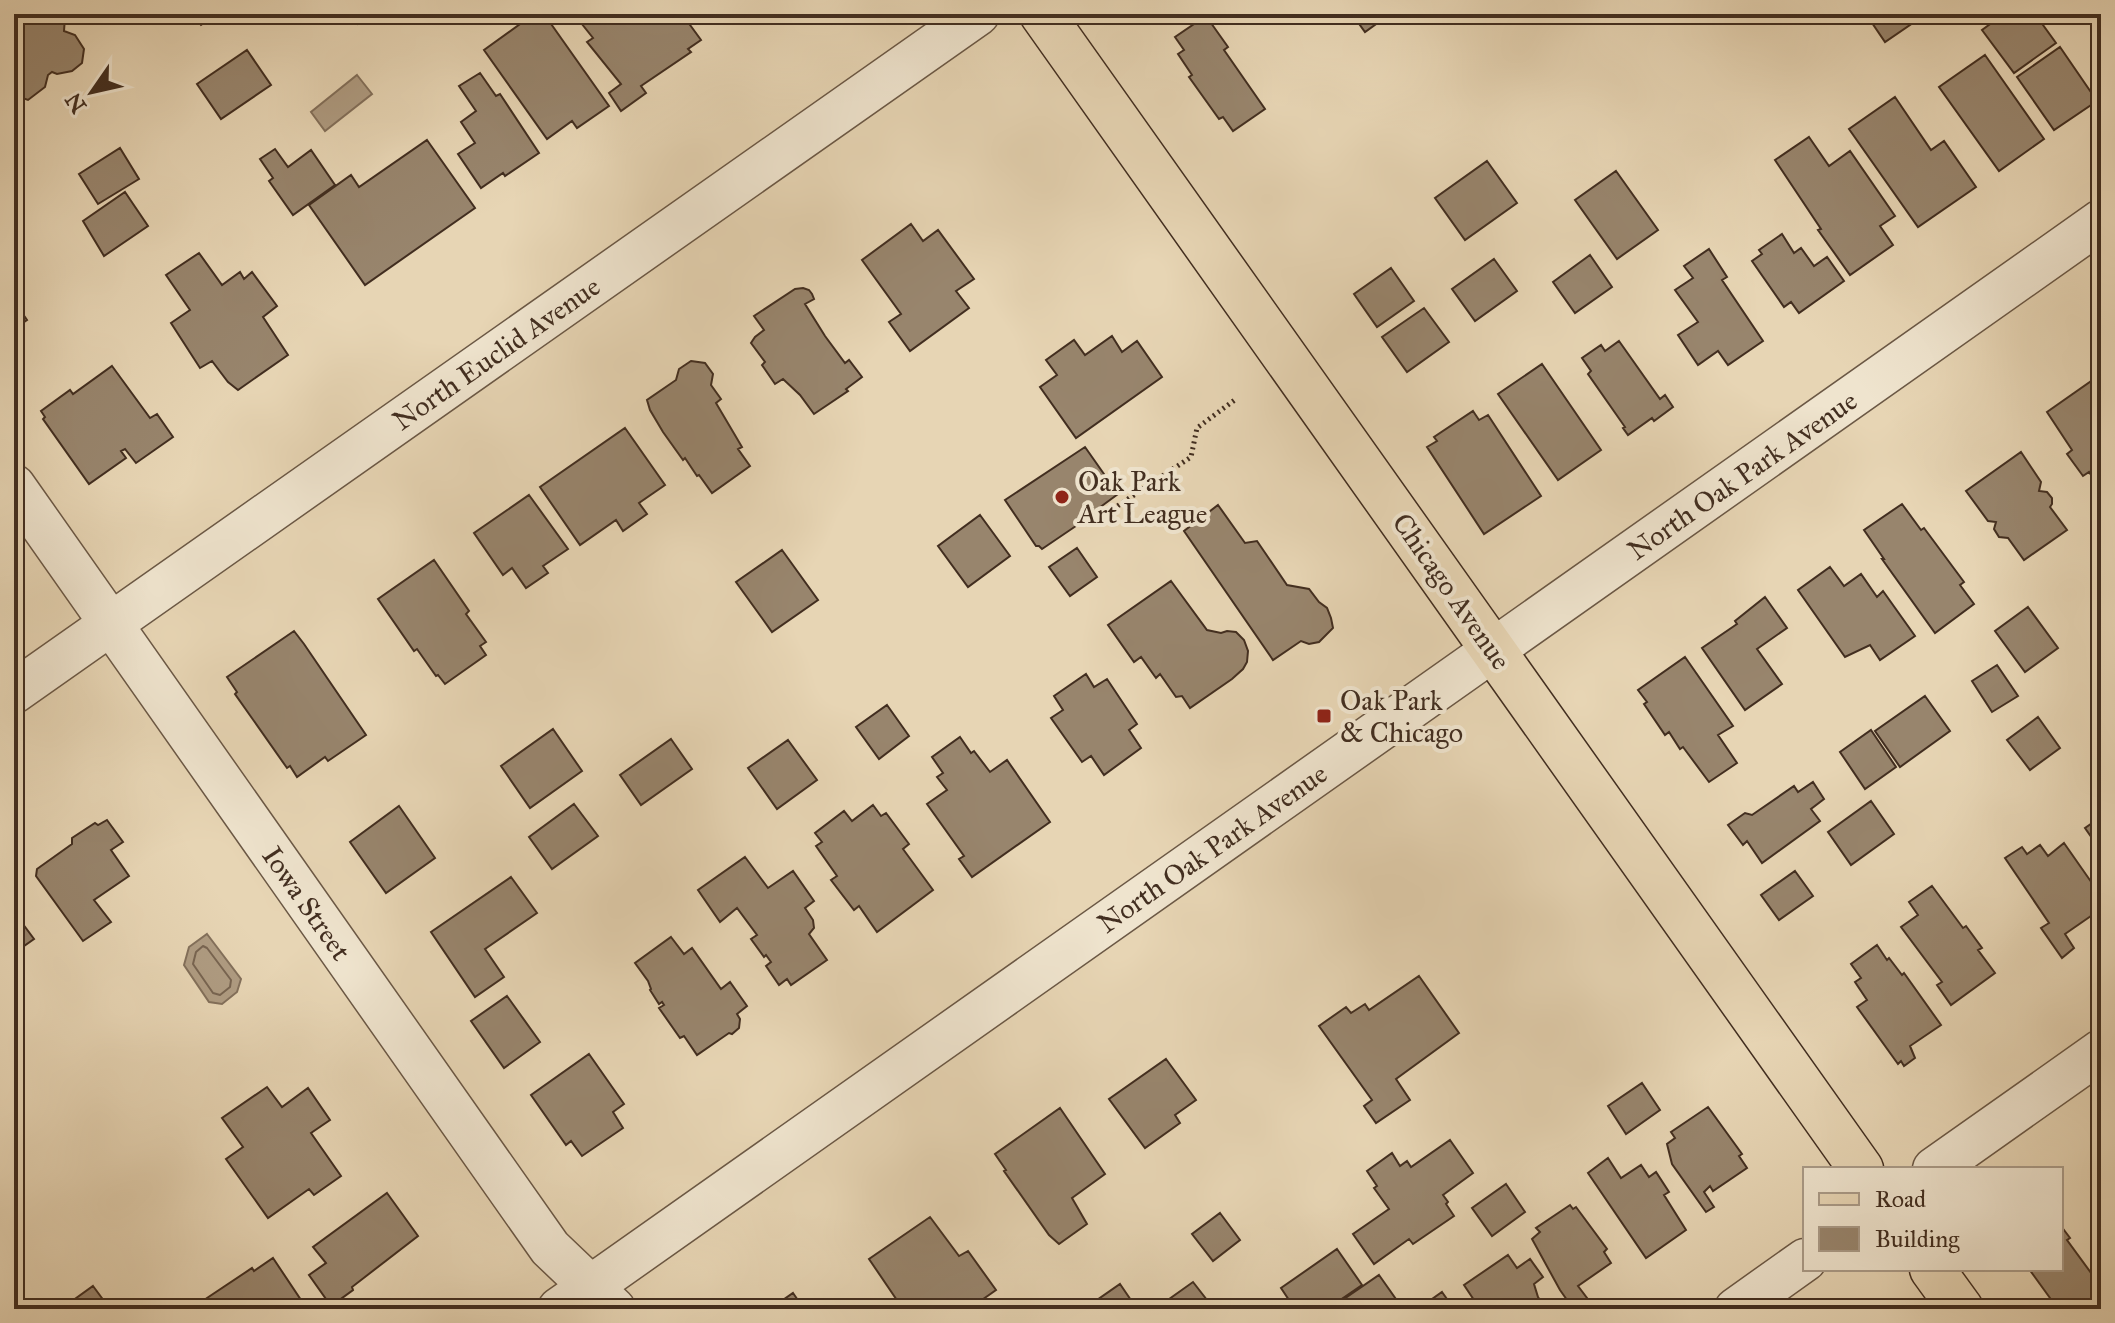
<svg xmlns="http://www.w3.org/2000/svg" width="2115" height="1323" font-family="'IM FELL Great Primer',serif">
<rect width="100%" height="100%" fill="#e7d5b4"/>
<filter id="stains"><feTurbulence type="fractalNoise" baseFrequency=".0025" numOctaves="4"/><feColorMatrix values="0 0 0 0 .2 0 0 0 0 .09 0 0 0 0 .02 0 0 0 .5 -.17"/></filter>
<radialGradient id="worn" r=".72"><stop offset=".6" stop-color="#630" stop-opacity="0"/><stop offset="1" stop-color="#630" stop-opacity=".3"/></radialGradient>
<path fill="#af9c82" stroke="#83705b" stroke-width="2" d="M357,75L372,94L325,131L311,112Z
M207,934L241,979L237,992L222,1004L209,1002L184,965L189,947Z"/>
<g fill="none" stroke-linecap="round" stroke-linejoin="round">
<path stroke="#786551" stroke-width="2" d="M203,946L207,948L231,980L230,987L220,995L213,993L193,964L196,952Z"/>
</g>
<path fill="#98856d" stroke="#422e20" stroke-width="2" d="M14,14H70L65,17L64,31L75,35L84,49L82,63L72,71L57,74L52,72L48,75L45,87L28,100L14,95Z
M187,14H217L201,25L197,20L193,22Z
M351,14H373L358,24Z
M534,14H544L609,106L577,128L572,121L547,139L484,50Z
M574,14H666L669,17L673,14H682L701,40L688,49L691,52L641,86L646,93L621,111L609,93L621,84L587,42L593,38Z
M1330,14H1350L1337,23Z
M1352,14H1390L1365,32Z
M1866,14H1926L1885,42Z
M2004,14H2035L2056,43L2014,73L1982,30Z
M1206,16L1228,47L1224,50L1265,109L1233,131L1223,117L1219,119L1189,77L1192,75L1178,54L1184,50L1175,37Z
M2060,47L2097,101L2054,130L2017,77Z
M247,50L271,85L221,119L197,84Z
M1985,55L2044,139L1999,171L1939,87Z
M480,73L496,96L500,94L539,153L505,176L503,173L481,188L458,154L475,143L461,122L476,111L459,86Z
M1895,97L1931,150L1944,141L1976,187L1918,227L1849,129Z
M1809,137L1829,166L1850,151L1895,216L1880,226L1893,245L1850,275L1818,230L1821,229L1775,160Z
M427,140L475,208L365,285L309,205L351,175L359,187Z
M120,148L139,179L98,204L79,174Z
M275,149L288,167L311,150L335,185L293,215L269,181L273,178L260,159Z
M1487,161L1517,203L1465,240L1435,198Z
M1616,171L1658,230L1617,259L1575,200Z
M125,192L148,226L104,256L83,221Z
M911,224L923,241L938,230L974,279L956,291L969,308L910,351L889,322L901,314L862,260Z
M1782,234L1794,253L1801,248L1814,266L1827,257L1844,281L1799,313L1791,302L1784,307L1752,261L1762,254L1759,250Z
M1709,249L1727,277L1722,280L1763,341L1728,365L1718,351L1698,365L1678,335L1698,322L1675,290L1693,278L1684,266Z
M199,253L222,285L240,272L244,279L252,272L277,306L263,317L288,355L238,390L228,382L212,361L200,368L171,323L190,310L166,275Z
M1590,255L1612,287L1575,313L1553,282Z
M1494,259L1517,291L1475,321L1452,289Z
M1391,268L1414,301L1377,327L1354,294Z
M803,288L809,290L812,294L814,299L805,304L825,336L845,363L849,360L862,377L846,389L848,391L814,414L800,395L783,379L775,384L762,365L765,362L751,343L755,337L764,330L754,316L795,289Z
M14,301L27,320L14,329Z
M1424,308L1449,342L1407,372L1382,337Z
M1112,336L1122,352L1137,341L1162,377L1076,438L1040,387L1057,375L1046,360L1074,340L1085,355Z
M1619,341L1660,399L1665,395L1673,407L1654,421L1652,418L1628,435L1623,428L1625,427L1588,374L1591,371L1582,358L1601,345L1605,351Z
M691,361L705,363L713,374L711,385L721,399L716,403L742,447L738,449L750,466L712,493L699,475L697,476L685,458L683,460L663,432L650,410L647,400L676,380L679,369Z
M1542,364L1601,450L1558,480L1498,394Z
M112,366L150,418L157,414L173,437L136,463L125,449L121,451L126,458L89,484L43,419L45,417L41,411L70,390L73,394Z
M2097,377L2101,383V393L2097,396L2101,401V490L2089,472L2083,476L2067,454L2072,450L2047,412Z
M1473,411L1479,420L1488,415L1541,496L1484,534L1427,447L1437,441L1434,437Z
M625,428L665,485L639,503L647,514L623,531L616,520L580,545L540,487Z
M1085,447L1118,494L1099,508L1101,509L1042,549L1039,546H1036L1005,500Z
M2021,452L2041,482L2039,491L2047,492L2052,498V504L2050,507L2067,530L2024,560L2008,538L1999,537L1994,529L1996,522L1988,521L1966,491Z
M529,495L568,549L543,566L548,573L526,588L512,568L503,575L474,533Z
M1902,504L1921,530L1924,528L1964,582L1960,585L1974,604L1935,633L1882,559H1884L1864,530Z
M1218,505L1245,543L1257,541L1287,585L1309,589L1319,602L1327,608L1331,618L1333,628L1319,642L1309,644L1301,641L1273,660L1184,531Z
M980,515L1010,556L968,587L938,546Z
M1077,548L1097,577L1070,596L1049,567Z
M782,550L818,600L772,632L736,582Z
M434,560L469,611L466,614L486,642L480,646L486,655L445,684L438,675L436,676L417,649L414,651L378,599Z
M1830,567L1844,586L1861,574L1877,597L1883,591L1915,636L1880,660L1870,645L1845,657L1798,590Z
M1171,581L1207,630L1221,633L1227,631L1236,632L1244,640L1248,651L1247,662L1243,669L1232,679L1190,708L1182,696L1176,697L1160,674L1156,678L1141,657L1134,662L1108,625Z
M1765,597L1787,628L1757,649L1782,684L1745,710L1702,648L1737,624L1735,621Z
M2028,607L2058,648L2025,672L1995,631Z
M294,631L304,644L366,735L328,761L325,757L297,777L290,766L287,768L235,694L237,692L227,677Z
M1685,657L1733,726L1718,735L1737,763L1709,782L1683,747L1680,749L1669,732L1665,735L1644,704L1647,702L1638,690Z
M1997,665L2018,696L1992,712L1972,681Z
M1086,674L1094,687L1107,679L1137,724L1129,730L1141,748L1104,775L1091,756L1082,762L1051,718L1063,710L1054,696Z
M1925,696L1950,731L1900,767L1875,731Z
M887,705L909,736L879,759L856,727Z
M2038,717L2060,748L2030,770L2007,740Z
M553,729L582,771L530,808L501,766Z
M1871,730L1896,767L1865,789L1840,752Z
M960,737L971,753L974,751L990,772L1007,760L1050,822L972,877L959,859L964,856L927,804L947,790L937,777L943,773L932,757Z
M671,739L692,769L641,805L620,775Z
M788,740L817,780L777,809L748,768Z
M1813,782L1824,799L1811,809L1820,821L1762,863L1747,841L1743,845L1728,825L1745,813L1752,815L1794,786L1798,792Z
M1871,801L1894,834L1851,865L1828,832Z
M574,804L598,836L552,869L529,837Z
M873,805L881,816L886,813L909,844L903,849L933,890L877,932L859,906L854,910L831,880L837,876L816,846L822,842L815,833L844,811L852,821Z
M399,806L435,858L386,893L350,842Z
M2101,817V851L2085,828Z
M107,820L123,842L111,850L129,876L94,900L111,922L83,941L36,876L37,869L72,844V838L95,823L98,825Z
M2064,843L2101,896V909L2065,934L2074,948L2062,958L2041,928L2049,923L2005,858L2022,847L2027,854L2040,845L2048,856Z
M745,857L768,888L793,871L814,901L805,908L813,920L814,928L809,934L827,960L791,985L787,979L779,985L766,966L771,962L766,955L764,957L751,939L757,935L737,908L720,922L698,890Z
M1795,871L1813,896L1779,920L1761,895Z
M511,877L537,913L485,949L504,977L475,997L431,932Z
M1932,886L1963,928L1966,926L1982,948L1978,950L1995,973L1951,1005L1937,985L1942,982L1901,927L1918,915L1909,902Z
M14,912L34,939L14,953Z
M671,937L684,954L692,948L721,989L730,982L747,1006L737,1014L740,1019L739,1028L732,1034L729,1033L697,1055L684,1036L680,1038L659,1008L664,1005L662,1002L659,1004L650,990L651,989L648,981L635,963Z
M1877,945L1887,960L1889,958L1902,975L1904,973L1941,1025L1910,1046L1915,1058L1904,1066L1901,1061L1898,1064L1857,1007L1867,1000L1855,982L1861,978L1851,964Z
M1419,976L1459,1033L1396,1079L1410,1100L1376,1123L1364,1106L1372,1100L1319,1026L1346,1007L1351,1013L1365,1004L1369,1010Z
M14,994L22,1005L14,1011Z
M507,996L540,1042L504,1068L471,1021Z
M589,1054L624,1104L613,1112L623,1128L582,1156L571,1141L566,1145L531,1095Z
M1166,1059L1196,1100L1175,1115L1180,1123L1145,1148L1109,1099Z
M1642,1083L1660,1110L1626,1134L1608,1106Z
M267,1087L282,1107L308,1088L330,1120L311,1133L341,1176L314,1195L309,1189L268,1218L226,1159L243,1147L222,1118Z
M1708,1107L1742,1154L1739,1156L1747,1168L1713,1191L1710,1186L1704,1192L1714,1207L1706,1212L1672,1164L1667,1144L1675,1138L1671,1132Z
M1060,1108L1105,1174L1072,1198L1087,1224L1059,1244L1049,1235L1004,1171L1006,1170L995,1154Z
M1450,1140L1473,1173L1443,1195L1448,1202L1446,1204L1454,1216L1413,1244L1409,1239L1374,1264L1353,1234L1389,1209L1374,1188L1377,1186L1367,1171L1392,1153L1400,1166L1407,1161L1411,1167Z
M1608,1158L1621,1178L1641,1165L1649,1177L1656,1172L1669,1192L1664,1195L1686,1230L1646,1258L1588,1173Z
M1506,1184L1525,1212L1492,1236L1472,1208Z
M387,1193L418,1236L352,1287L353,1290L331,1306L309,1275L326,1263L313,1247Z
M1570,1205L1573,1209L1576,1207L1607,1249L1604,1252L1611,1263L1578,1286L1587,1298L1572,1307L1560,1290L1532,1239L1540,1232L1536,1228Z
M1220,1213L1240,1240L1213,1261L1192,1234Z
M930,1217L959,1256L968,1251L996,1290L969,1309H903L869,1259Z
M2061,1226L2070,1238L2067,1240L2094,1277L2101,1272V1309H2058L2029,1269H2061Z
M1337,1249L1362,1285L1327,1309H1295L1281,1288Z
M1508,1255L1517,1268L1530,1259L1543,1277L1534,1284L1538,1297L1546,1309H1480L1464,1285Z
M273,1258L305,1306L300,1309H209L204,1300L252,1268L254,1271Z
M1379,1275L1398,1302L1387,1309H1351L1344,1299Z
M1193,1282L1214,1309H1170L1165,1302Z
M1120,1284L1137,1309H1089L1087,1307Z
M93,1286L110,1309H61Z
M1442,1292L1454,1309H1418Z
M793,1293L804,1309H770Z"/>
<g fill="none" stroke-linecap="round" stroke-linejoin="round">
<g stroke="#6b5845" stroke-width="45">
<path id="minor" d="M14,486L550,1248L614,1309
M14,692L978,14
M1934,1169L2101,1051
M559,1309L2101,221
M1736,1309L1805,1260"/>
</g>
<g stroke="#422e20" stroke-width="47">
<path id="major" d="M1042,14L1861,1169
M1932,1269L1961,1309"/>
</g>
<path stroke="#422e20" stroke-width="5" stroke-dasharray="2 4" stroke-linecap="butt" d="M1094,514L1098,519L1191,457L1197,428L1236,399"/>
<use href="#minor" stroke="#efe4ce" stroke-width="42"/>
<use href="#major" stroke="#e7d5b4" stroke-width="44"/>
</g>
<g fill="#8f2418" stroke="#efe4ce" stroke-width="3">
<circle cx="1062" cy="497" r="8"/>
<rect x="1316" y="708" width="16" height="16" rx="4"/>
</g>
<g text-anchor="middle" stroke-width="8" stroke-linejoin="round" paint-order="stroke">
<g font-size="28" fill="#422e20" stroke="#efe4ce">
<text transform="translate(496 353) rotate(-35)" y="10">North Euclid Avenue</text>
<text transform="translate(1742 475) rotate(-35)" y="10">North Oak Park Avenue</text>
<text transform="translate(1452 591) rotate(55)" y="10">Chicago Avenue</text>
<text transform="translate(1212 848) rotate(-35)" y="10">North Oak Park Avenue</text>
<text transform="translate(307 903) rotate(55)" y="10">Iowa Street</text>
</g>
<g font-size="28" fill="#422e20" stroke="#efe4ce" text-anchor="start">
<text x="1078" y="491">Oak Park<tspan x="1078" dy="32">Art League</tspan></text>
<text x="1340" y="710">Oak Park<tspan x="1340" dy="32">&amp; Chicago</tspan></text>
</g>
</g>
<rect width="2115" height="1323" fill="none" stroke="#e7d5b4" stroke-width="48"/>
<rect x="16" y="16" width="2083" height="1291" fill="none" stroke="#422e20" stroke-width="4"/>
<rect x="24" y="24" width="2067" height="1275" fill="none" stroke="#422e20" stroke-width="2"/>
<rect x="1803" y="1167" width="260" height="104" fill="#efe4ce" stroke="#aa9b88" stroke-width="2"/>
<rect x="1819" y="1193" width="40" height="12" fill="#e7d5b4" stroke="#aa9b88" stroke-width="2"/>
<text x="1875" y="1207" font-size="24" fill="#422e20">Road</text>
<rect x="1819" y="1227" width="40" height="24" fill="#98856d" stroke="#aa9b88" stroke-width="2"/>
<text x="1875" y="1247" font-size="24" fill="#422e20">Building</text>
<g transform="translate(92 92) rotate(236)" stroke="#efe4ce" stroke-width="6" paint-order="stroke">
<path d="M0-6L14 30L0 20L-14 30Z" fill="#422e20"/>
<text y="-12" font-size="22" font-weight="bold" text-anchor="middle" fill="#422e20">N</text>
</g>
<rect width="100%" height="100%" filter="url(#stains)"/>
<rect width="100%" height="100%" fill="url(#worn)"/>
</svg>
